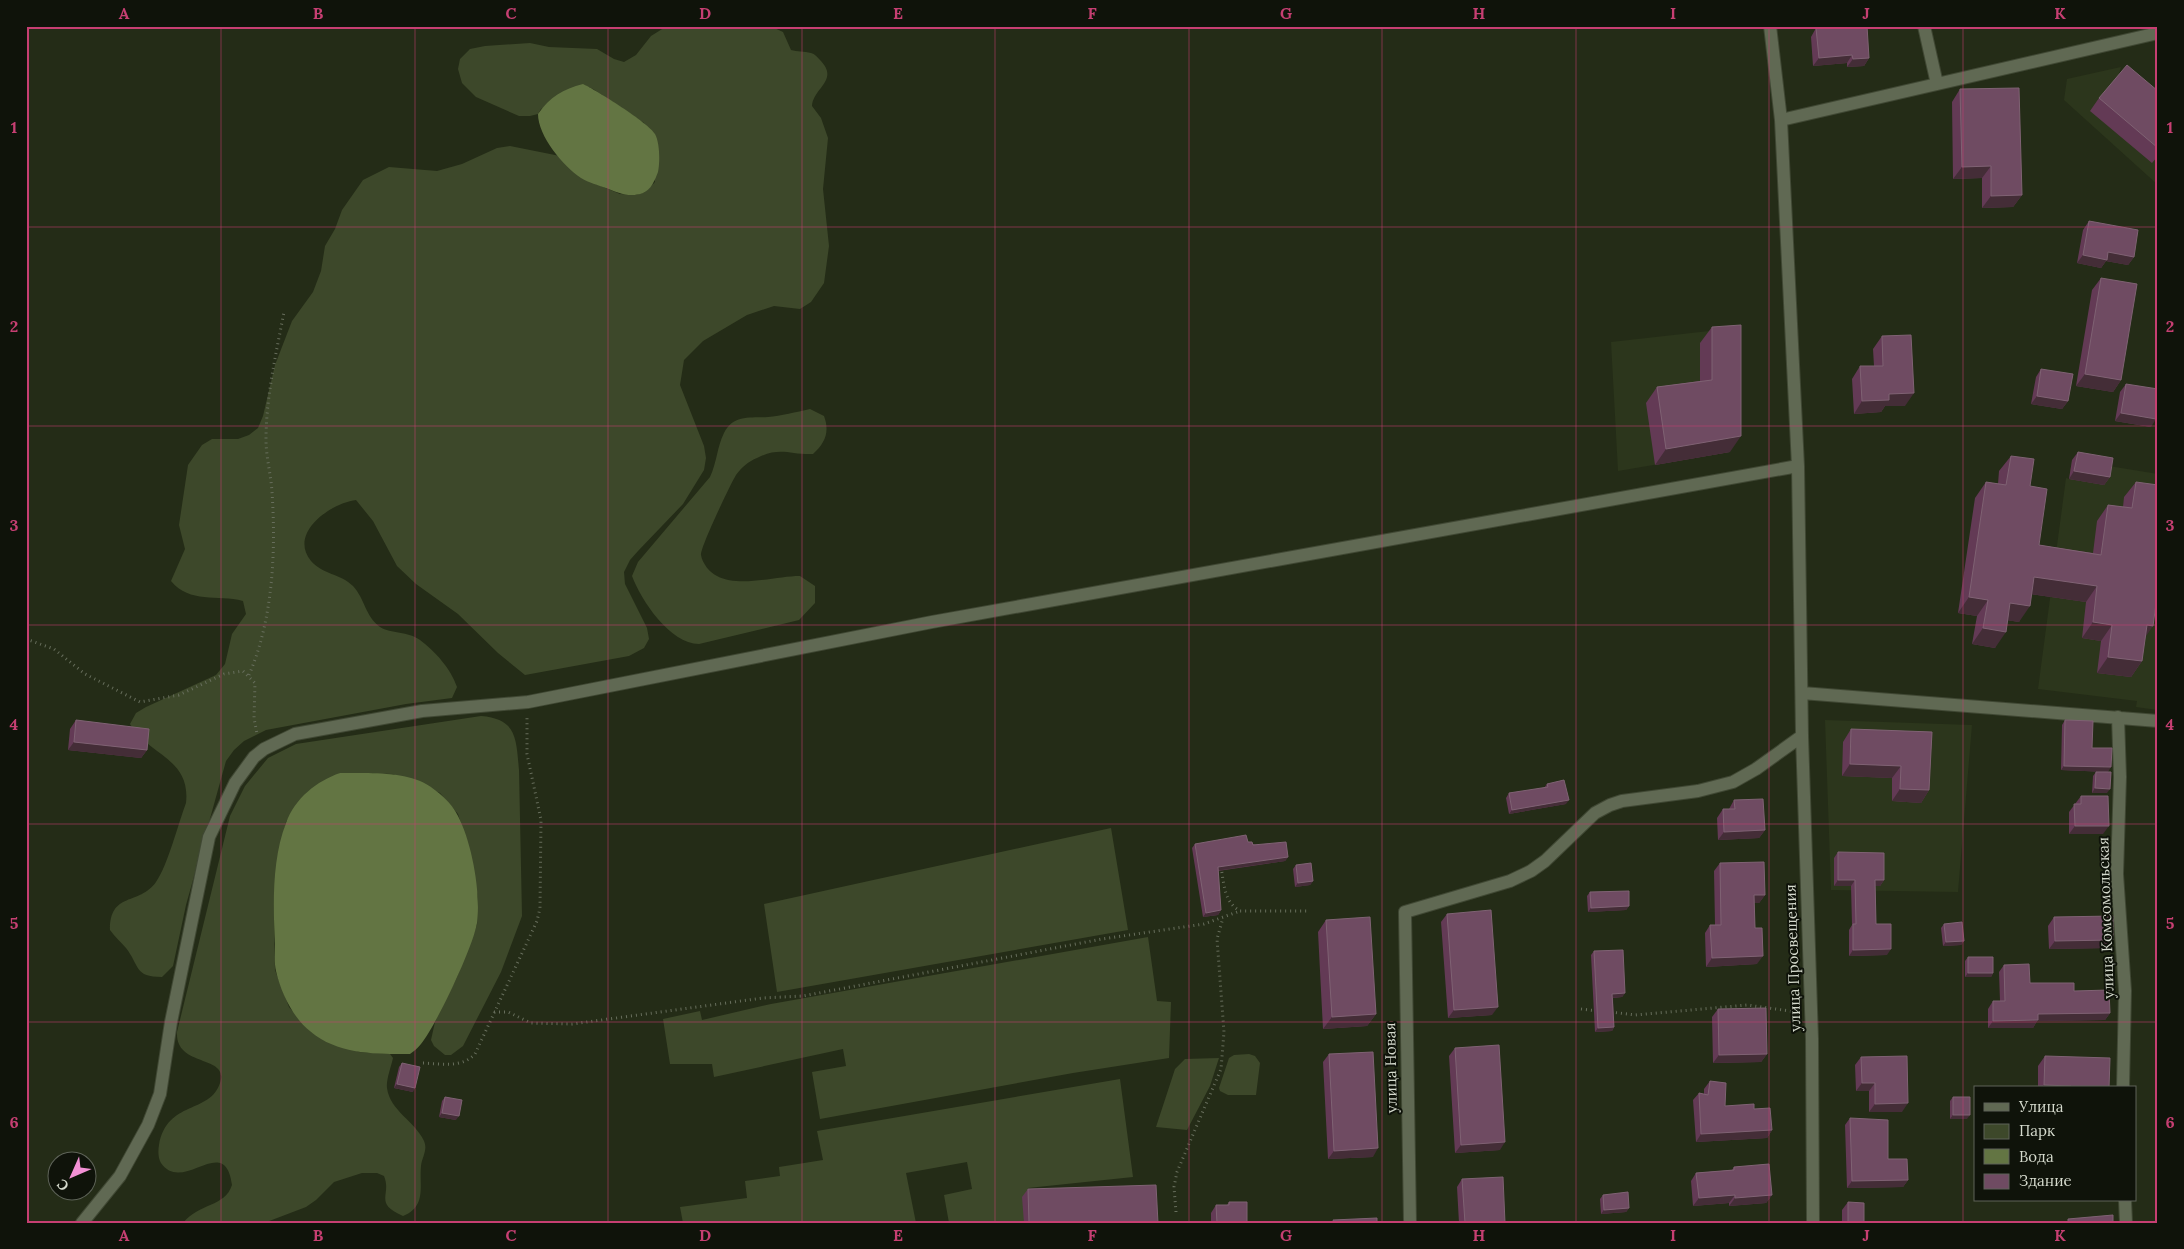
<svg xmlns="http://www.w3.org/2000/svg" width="2184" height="1249" font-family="Lora,serif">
<rect width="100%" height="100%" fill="#242c17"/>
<path fill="#2c361c" d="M2121,67L2118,77L2158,111V185L2064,100L2067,79Z
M1727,329L1729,341L1730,452L1618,471L1611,342Z
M2072,460L2158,474V710L2136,707L2137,701L2038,689L2066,478L2069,479Z
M1825,720L1972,725L1958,892L1831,890Z"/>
<path fill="#3d482a" d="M667,26H770L783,32L791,50C797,52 804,51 811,53C815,54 817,57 820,60C840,80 813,88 812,106L821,118L828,138L823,189L829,246L824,283L811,302L800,309L774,306L747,315L703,341L684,360L680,385L704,446L706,458L704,470L683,504L638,551L630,560L624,572L625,584L647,628L649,639L644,648L629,656L525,675L498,653L458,614L416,584L397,566L373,521L356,500C331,503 288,533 311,561C322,574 341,574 353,586C365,599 365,616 380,627C391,634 408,631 420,640C435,651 451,669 457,687L452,698L406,704L266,730L244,741L234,750L226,761L186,905L173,966L162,977C134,977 140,966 126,948C121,942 115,937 110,930C110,891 139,906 156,882C168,865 178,824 186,803C191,758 148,755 130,724L136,713L146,707L216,675L225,664L232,634L246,614L243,601C217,594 190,604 171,581L185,549L179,525L188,465L202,445L212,439H238L249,435L258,428L263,416L275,365L292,321L313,292L321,271L325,246L335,229L342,210L363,180L389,167L437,171L462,164L497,148L510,146L560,156L582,178L620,194L636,195L645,192L655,182L644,123L593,89L583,85L541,109L538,114L530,116H519L476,97L462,83L458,69L460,59L470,49L485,46L530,43L549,47L597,49L614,59L624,62L636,55L651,36Z
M810,409L824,416C830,432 825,443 813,454C790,455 780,446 757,458C749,461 741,468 736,475C730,485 700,548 701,555C702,563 710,573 717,576C740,588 776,576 800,576L815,586V603L799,620L699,644C670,644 641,600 632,576L638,562L710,477C717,462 717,447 724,433C733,414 751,418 768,417C781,416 796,412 810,409Z
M481,716C517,719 516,738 519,770L522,916L501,972L463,1046L451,1055H445L434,1046L431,1040L435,1022L457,977L477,925L478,897L466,839L458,814L440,793L393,774L340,773L299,802L286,822L278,858L274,920L275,970L289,1007L311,1032L359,1052L390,1054L393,1058C391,1067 386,1080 387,1088C390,1111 415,1121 424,1141C428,1150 422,1157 421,1166C419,1186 427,1206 403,1216C373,1203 392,1195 384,1176L377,1173H362L334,1182L316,1200L306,1207L264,1223H183C199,1203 225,1207 232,1185C225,1131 183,1195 161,1163C158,1158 158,1151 159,1145C167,1100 210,1114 220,1083C230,1054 175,1068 177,1032L230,816L245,786L268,758L296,744Z
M1111,828L1128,930L777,992L764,904Z
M1148,937L1157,1001L1171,1002L1169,1058L1073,1073L820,1119L812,1072L846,1066L843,1049L714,1077L712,1064H670L663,1019L700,1011L702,1020L771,1004Z
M1249,1054L1255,1056L1260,1063L1256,1095H1228L1220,1091L1219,1088L1229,1058L1234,1055Z
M1219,1058L1210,1086L1187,1130L1156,1127L1175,1069L1185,1059Z
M1120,1079L1133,1177L1028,1188L1030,1210L1024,1223H949L944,1195L972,1189L967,1162L906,1173L916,1223H683L680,1207L747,1198L745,1181L780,1176L779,1167L823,1160L817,1131Z"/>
<path fill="#637543" d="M583,84C596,90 649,123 655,134C660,143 660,163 658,172C655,180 651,190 643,193C630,198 618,193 606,188C598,185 589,183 581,178C563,166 538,136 538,114C550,97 563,89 583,84Z
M340,773C365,773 405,771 426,784C438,791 452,803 458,816C472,843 481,893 477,923C473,947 437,1024 421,1044C418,1048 414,1051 410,1054C377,1054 339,1055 311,1032C293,1018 281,993 276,971C274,962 275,952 275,944C273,905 272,859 286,823C295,798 317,781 340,773Z"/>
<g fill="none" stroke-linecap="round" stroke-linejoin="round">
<g stroke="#404834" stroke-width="14">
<path id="minor" d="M1770,26L1781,120L1798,466L1802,736L1812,1039L1813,1223
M1924,26L1937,84
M1781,120L2158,33
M1802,693L2158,721
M2118,717L2120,777L2117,874L2125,991L2123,1088
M2125,1200L2126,1223
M82,1223L120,1176L148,1125L160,1094L171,1022L209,837L235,783L254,757L264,749L295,734L422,711L528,702L932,622L1798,466
M1410,1223L1405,912L1510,881L1531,871L1545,861L1595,813L1610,805L1622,801L1698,791L1733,782L1756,769L1802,736"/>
</g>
<path stroke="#676e5c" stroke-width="3" stroke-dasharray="1 4" stroke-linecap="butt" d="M26,639L54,649L85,674L140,702L179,695L224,674L243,671L255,683L254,718L257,734
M249,675C273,619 276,552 272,492C271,475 266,457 266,440C266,397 276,354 284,312
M1221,867C1224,884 1224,902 1240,911H1309
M1581,1009L1598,1011
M494,1012H508L531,1023L572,1024L763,998L803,996L1102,939L1204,924L1240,911
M1611,1012L1635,1015L1747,1005L1797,1012
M423,1063C442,1064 462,1068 475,1054L537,921L540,908L541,820L527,754V718
M1176,1212L1174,1187L1177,1172L1221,1069L1224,1032L1217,939L1223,918"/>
<use href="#minor" stroke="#606953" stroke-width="12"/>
</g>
<path fill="#633a55" d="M1816,28L1869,58L1864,66L1847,67V63L1813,66L1811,37Z
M1960,89L2022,195L2013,207L1982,208V178L1953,179L1952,102Z
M2158,91V156L2152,163L2090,111L2099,98Z
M2089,221L2134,257L2128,265L2106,261L2101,268L2077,263L2083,230Z
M2101,278L2121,380L2113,392L2076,386L2092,290Z
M1712,327L1730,452L1655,465L1646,403L1657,387L1700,381V343Z
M1882,336L1905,406H1885L1881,412L1854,414L1852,379L1860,366H1874L1873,349Z
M2041,369L2068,401L2062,409L2031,404L2036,377Z
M2126,384L2151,427L2115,421L2120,392Z
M2078,452L2110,477L2104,485L2069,479L2072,460Z
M2011,456L2030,486L2039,545L2093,553L2097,521L2108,505L2123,507L2124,497L2136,482L2145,637L2142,661L2131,677L2097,673L2101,641L2082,638L2086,602L2031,594L2019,622L2007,620L1995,648L1972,644L1977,616L1958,613L1975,498L1986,482L1998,484L1999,471Z
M76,720L147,750L141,758L68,750L70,729Z
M2065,720L2092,748L2108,772L2061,770L2062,725Z
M1851,729L1932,732L1929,790L1921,803L1892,801V778L1842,776L1843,742Z
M2096,772L2107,793H2092L2093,776Z
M1547,784L1566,804L1509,814L1506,798L1509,793L1544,788Z
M2081,796L2103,834H2069V812Z
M1734,800L1765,830L1759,838L1718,840L1717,818L1723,809H1729Z
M1248,842L1288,857L1285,861L1218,871L1221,910L1218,915L1203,917L1192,848L1195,844Z
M1838,852L1884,880L1880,886H1875L1876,924L1887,955L1849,956V930L1852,925L1851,886H1834V858Z
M1720,863L1765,895L1759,903H1754L1757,964L1706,967L1705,933L1710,925H1715L1714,871Z
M1296,865L1313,881L1310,885L1295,887L1293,869Z
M1590,892L1629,906L1626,910L1588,912L1587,896Z
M1447,914L1492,1015L1448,1018L1441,922Z
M2054,917L2107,948L2049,949L2048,926Z
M1326,920L1376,1014L1367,1026L1323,1029L1318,932Z
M1944,924L1964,941L1961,945L1943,946L1941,928Z
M1594,951L1625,993L1622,997L1613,998L1614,1027L1612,1031L1595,1032L1591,955Z
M1968,957L1993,973L1991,977H1965V961Z
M2004,965L2030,983L2074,991L2110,1013L2105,1020L2037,1021L2033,1028H1988V1009L1993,1001H2000L1999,972Z
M1718,1009L1767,1054L1761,1062L1713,1063L1712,1017Z
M1455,1048L1500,1150L1455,1153L1449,1056Z
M1329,1054L1373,1157L1328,1159L1323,1062Z
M2045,1056L2109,1088H2038V1066Z
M1861,1057L1902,1112H1869V1091H1856L1855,1065Z
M402,1063L413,1092L394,1088L399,1067Z
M1710,1081L1725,1106L1754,1109L1772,1130L1767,1138L1696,1142L1693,1100L1699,1093L1704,1094V1089Z
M445,1097L456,1120L439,1117L442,1101Z
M1953,1097L1967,1119H1950V1101Z
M1850,1118L1908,1180L1903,1187L1847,1188L1845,1125Z
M1734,1167L1772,1195L1766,1203L1729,1206V1203L1693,1206L1691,1181L1696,1173L1732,1170Z
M1462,1179L1505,1223H1459L1457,1187Z
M1028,1189L1158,1223H1024L1022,1197Z
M1603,1195L1629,1208L1626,1212L1601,1214L1600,1199Z
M1229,1202L1247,1223H1211V1213L1216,1205H1227Z
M1848,1202L1864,1222L1887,1223H1842V1210Z"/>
<path fill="#442d37" d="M1852,55L1847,63L1813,66L1819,58Z
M1869,58L1864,66L1847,67L1853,59Z
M1991,166L1982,178L1953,179L1962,167Z
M2022,195L2013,207L1982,208L1991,196Z
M2108,252L2134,257L2128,265L2106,261L2101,268L2077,263L2083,255Z
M2085,374L2121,380L2113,392L2076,386Z
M1914,393L1905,406H1885L1881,412L1854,414L1862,401L1889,394Z
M2037,396L2068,401L2062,409L2031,404Z
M2121,413L2156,419L2151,427L2115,421Z
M1741,436L1730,452L1655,465L1666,449Z
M2074,471L2110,477L2104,485L2069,479Z
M2034,577L2097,586L2086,602L2023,593Z
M1969,597L1988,600L1977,616L1958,613Z
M2010,603L2030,606L2019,622L1999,619Z
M2093,622L2112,625L2101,641L2082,638Z
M2147,625L2153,626L2142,642Z
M1983,628L2006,632L1995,648L1972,644Z
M2108,657L2142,661L2131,677L2097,673Z
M74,742L147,750L141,758L68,750Z
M1850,764L1901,766L1892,778L1842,776Z
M2064,766L2111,767L2108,772L2061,770Z
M2095,788L2110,789L2107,793H2092Z
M1900,789L1929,790L1921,803L1892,801Z
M1569,800L1566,804L1509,814L1512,810Z
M2075,826H2109L2103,834H2069Z
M1765,830L1759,838L1718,840L1724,832Z
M1288,857L1285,861L1215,871L1218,867Z
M1838,880H1855L1851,886H1834Z
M1875,880H1884L1880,886H1871Z
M1313,881L1310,885L1295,887L1298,883Z
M1754,895H1765L1759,903H1748Z
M1629,906L1626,910L1588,912L1591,908Z
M1221,910L1218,915L1203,917L1206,913Z
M2113,940L2107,948L2049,949L2055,941Z
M1964,941L1961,945L1943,946L1946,942Z
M1891,949L1887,955L1849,956L1853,950Z
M1763,956L1757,964L1706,967L1712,958Z
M1968,973H1993L1991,977H1965Z
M1625,993L1622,997L1610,998L1612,994Z
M1498,1007L1492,1015L1448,1018L1454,1010Z
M2110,1013L2105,1020L2037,1021L2033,1028H1988L1993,1021L2038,1014Z
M1376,1014L1367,1026L1323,1029L1332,1017Z
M1614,1027L1612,1031L1595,1032L1598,1028Z
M1767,1054L1761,1062L1713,1063L1719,1055Z
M1862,1083H1875L1869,1091H1856Z
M397,1084L415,1088L413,1092L394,1088Z
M2044,1085L2071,1086L2070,1088H2042Z
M1908,1103L1902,1112H1869L1875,1104Z
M442,1113L459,1116L456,1120L439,1117Z
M1953,1115H1970L1967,1119H1950Z
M1772,1130L1767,1138L1696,1142L1701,1134Z
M1505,1142L1500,1150L1455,1153L1461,1145Z
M1378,1148L1373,1157L1328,1159L1334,1151Z
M1908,1180L1903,1187L1847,1188L1852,1181Z
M1735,1195L1729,1203L1693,1206L1699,1198Z
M1772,1195L1766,1203L1729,1206L1735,1198Z
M1629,1208L1626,1212L1601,1214L1604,1210Z"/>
<path fill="#6f4b62" stroke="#7f6273" d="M1838,26H1867L1869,58L1853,59L1852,55L1819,58L1816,28Z
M2127,65L2158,91V148L2099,98Z
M2019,88L2022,195L1991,196V166L1962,167L1960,89Z
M2089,221L2138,230L2134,257L2108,252L2107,260L2083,255Z
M2101,278L2137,284L2121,380L2085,374Z
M1741,325V436L1666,449L1657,387L1712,380V327Z
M1911,335L1914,393L1889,394V400L1862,401L1860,366H1883L1882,336Z
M2041,369L2073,374L2068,401L2037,396Z
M2126,384L2158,389V411L2156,419L2121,413Z
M2078,452L2113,458L2110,477L2074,471Z
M2011,456L2034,459L2030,486L2047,489L2039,545L2101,555L2108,505L2132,508L2136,482L2158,485V589L2153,626L2147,625L2142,661L2108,657L2112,625L2093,622L2097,586L2034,577L2030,606L2010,603L2006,632L1983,628L1988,600L1969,597L1986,482L2006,485Z
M76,720L149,729L147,750L74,742Z
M2065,720L2093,721L2092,748H2112L2111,767L2064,766Z
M1851,729L1932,732L1929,790L1900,789L1901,766L1850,764Z
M2096,772H2111L2110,789L2095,788Z
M1564,780L1569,800L1512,810L1509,793L1548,787L1547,784Z
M2081,796H2108L2109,826H2075L2074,804H2081Z
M1763,799L1765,830L1724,832L1723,809H1735L1734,800Z
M1246,835L1248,842H1252L1253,845L1286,842L1288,857L1218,867L1221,910L1206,913L1195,844Z
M1838,852L1884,853V880H1875L1876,924H1891V949L1853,950V924H1856L1855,880H1838Z
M1764,862L1765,895H1754L1755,928H1762L1763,956L1712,958L1710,925H1721L1720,863Z
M1311,863L1313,881L1298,883L1296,865Z
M1629,891V906L1591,908L1590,892Z
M1491,910L1498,1007L1454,1010L1447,914Z
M2113,916V940L2055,941L2054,917Z
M1370,917L1376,1014L1332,1017L1326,920Z
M1962,922L1964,941L1946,942L1944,924Z
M1623,950L1625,993L1612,994L1614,1027L1598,1028L1594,951Z
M1968,957H1993V973H1968Z
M2029,964L2030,983H2074V991L2109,990L2110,1013L2038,1014V1020L1993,1021V1001H2005L2004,965Z
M1766,1008L1767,1054L1719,1055L1718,1009Z
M1499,1045L1505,1142L1461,1145L1455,1048Z
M1373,1052L1378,1148L1334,1151L1329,1054Z
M1907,1056L1908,1103L1875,1104V1083H1862L1861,1057Z
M2045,1056L2110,1058L2109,1088H2071V1086L2044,1085Z
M402,1063L420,1067L415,1088L397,1084Z
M1710,1081L1726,1083L1725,1106L1754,1104V1109L1770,1108L1772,1130L1701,1134L1699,1093L1708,1095Z
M445,1097L462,1100L459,1116L442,1113Z
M1953,1097H1970V1115H1953Z
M1850,1118L1888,1120V1159H1907L1908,1180L1852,1181Z
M1769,1164L1772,1195L1735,1198V1195L1699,1198L1696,1173L1734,1170V1167Z
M1503,1177L1505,1223H1465L1462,1179Z
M1156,1185L1158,1223H1029L1028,1189Z
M1628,1192L1629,1208L1604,1210L1603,1195Z
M1229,1202H1247V1223H1217L1216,1205H1229Z
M1848,1202L1864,1203V1222L1887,1223H1848Z
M2113,1215V1223H2068V1219Z
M1377,1218V1223H1334L1333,1220Z"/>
<path fill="none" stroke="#c63f72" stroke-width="1" stroke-opacity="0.55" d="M221,26V1223M415,26V1223M608,26V1223M802,26V1223M995,26V1223M1189,26V1223M1382,26V1223M1576,26V1223M1769,26V1223M1963,26V1223M26,227H2158M26,426H2158M26,625H2158M26,824H2158M26,1022H2158"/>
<g text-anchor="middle" stroke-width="4" stroke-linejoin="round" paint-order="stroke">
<g font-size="15" fill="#d5dacd" stroke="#0f130a">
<text transform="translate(2106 918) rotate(-92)" y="5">улица Комсомольская</text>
<text transform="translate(1793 958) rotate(-92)" y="5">улица Просвещения</text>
<text transform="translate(1391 1068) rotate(-91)" y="5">улица Новая</text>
</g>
</g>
<rect width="2184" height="1249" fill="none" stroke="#0f130a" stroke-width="55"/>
<rect x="1974" y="1086" width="162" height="115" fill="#0f130a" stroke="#5e6358"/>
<rect x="1984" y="1103" width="25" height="8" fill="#606953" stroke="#5e6358"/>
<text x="2019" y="1112" font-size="15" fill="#d5dacd">Улица</text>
<rect x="1984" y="1124" width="25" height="15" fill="#3d482a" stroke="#5e6358"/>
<text x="2019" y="1136" font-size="15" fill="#d5dacd">Парк</text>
<rect x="1984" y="1149" width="25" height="15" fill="#637543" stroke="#5e6358"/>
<text x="2019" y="1162" font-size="15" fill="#d5dacd">Вода</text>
<rect x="1984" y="1174" width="25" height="15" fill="#6f4b62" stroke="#5e6358"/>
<text x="2019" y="1186" font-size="15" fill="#d5dacd">Здание</text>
<g transform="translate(72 1176) rotate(225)"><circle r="24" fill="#0f130a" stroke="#5e6358"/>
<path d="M0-4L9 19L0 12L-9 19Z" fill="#f391d5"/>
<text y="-8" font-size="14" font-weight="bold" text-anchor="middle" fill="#d5dacd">С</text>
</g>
<rect x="28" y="28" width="2128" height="1194" fill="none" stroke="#c63f72" stroke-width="2"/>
<g font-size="16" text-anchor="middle" font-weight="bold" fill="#c63f72">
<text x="124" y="19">A</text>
<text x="318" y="19">B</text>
<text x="511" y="19">C</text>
<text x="705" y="19">D</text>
<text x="898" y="19">E</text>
<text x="1092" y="19">F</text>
<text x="1286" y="19">G</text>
<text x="1479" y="19">H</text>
<text x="1673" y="19">I</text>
<text x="1866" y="19">J</text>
<text x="2060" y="19">K</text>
<text x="14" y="133">1</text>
<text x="2170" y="133">1</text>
<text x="14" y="332">2</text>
<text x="2170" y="332">2</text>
<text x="14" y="531">3</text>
<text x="2170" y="531">3</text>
<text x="14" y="730">4</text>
<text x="2170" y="730">4</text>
<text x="14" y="929">5</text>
<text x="2170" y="929">5</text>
<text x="14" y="1128">6</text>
<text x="2170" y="1128">6</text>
<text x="124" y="1241">A</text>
<text x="318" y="1241">B</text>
<text x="511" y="1241">C</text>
<text x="705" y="1241">D</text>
<text x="898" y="1241">E</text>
<text x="1092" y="1241">F</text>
<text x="1286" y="1241">G</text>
<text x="1479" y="1241">H</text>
<text x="1673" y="1241">I</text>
<text x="1866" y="1241">J</text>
<text x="2060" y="1241">K</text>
</g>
</svg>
